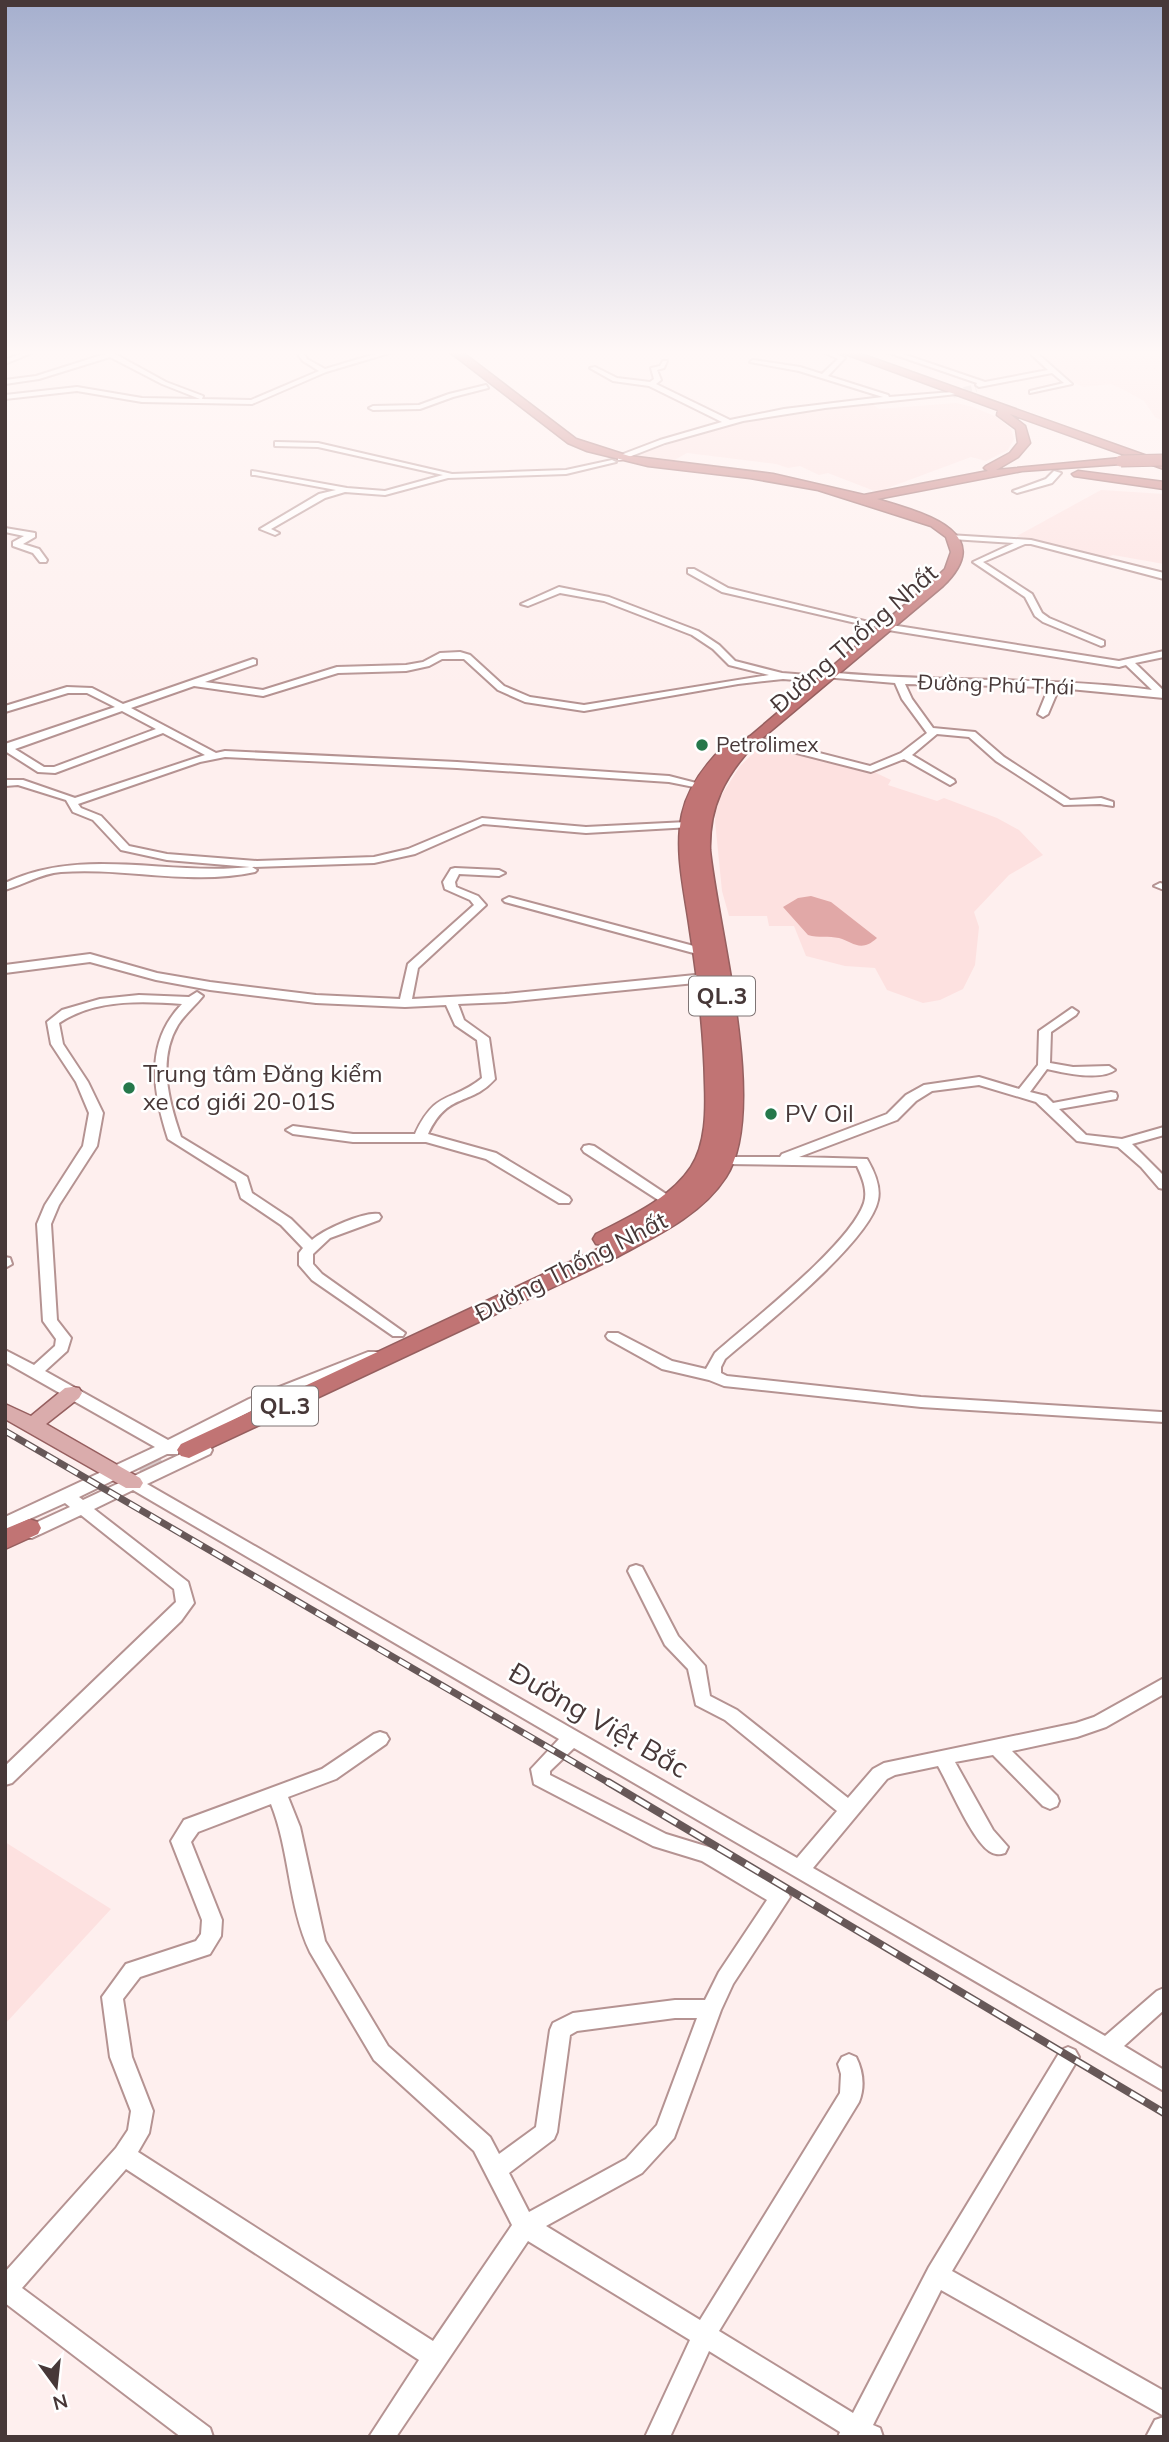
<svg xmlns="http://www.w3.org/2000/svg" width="1169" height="2442" font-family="Mulish,sans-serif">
<rect width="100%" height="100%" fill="#feefee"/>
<path fill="#fde1e0" d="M1040,349H1164V422L1155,417L1144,401L1124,390L1111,384L1083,387L1063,377L1038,356L1037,352Z
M871,403L879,409L956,403L973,407L997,417L1011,429L1014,439L1008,450L986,461L971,457L877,492L828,473L819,475L800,466L788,468L776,464L687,453L671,462L633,456L748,418Z
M1101,490L1164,494V564L1113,555L1105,558L1017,536Z
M763,744L872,771L891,780L888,785L937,801L944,798L997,818L1019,830L1043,855L1009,875L974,912L979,927L975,965L963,989L940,1000L923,1003L887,990L875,968L845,966L806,956L794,926H769L767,916H729L722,891L715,821L716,804L740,766Z
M5,1842L111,1909L5,2024Z"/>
<path fill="#e1a8a7" d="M811,896L831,902L877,938C861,953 853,942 839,938C829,936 818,938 808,935L783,907L798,898Z"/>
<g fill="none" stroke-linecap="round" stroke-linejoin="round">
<path stroke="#d9caca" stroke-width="8" stroke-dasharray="8 3.5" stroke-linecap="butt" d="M953,394L976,388"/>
<path stroke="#d9caca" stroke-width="24" stroke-dasharray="24 12" stroke-linecap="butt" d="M141,1473L189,1450"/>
<g stroke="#b59392" stroke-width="4">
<path id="minor" d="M32,349H41L5,364V360Z
M98,349H106L166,382L203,396L202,399L251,400L319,371L303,361L294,349H301L307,359L325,369L392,349H403L326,372L252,404L142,402L77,391L5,399V395L77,387L142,398L200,399L162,384L110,357L39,379L5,384V380L36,376L105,354Z
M817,349H826L845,358L828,376L888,395L889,397L953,392L957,394L825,408L743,421L665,443L621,460H618V456L660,440L722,422L649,386L613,381L590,368L595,367L617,378L650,382L654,379L651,368L660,366L663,361H667L664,368L657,370L661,380L656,384L730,420L784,409L883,397L799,371L750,362L753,360L800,367L822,374L838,359Z
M878,349H888L985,382L1048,370L1032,355V349H1038V354L1072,384L1030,393V391L1064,383L1052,373L979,387L976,385L977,383Z
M486,385L488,388L453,397L420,409L373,410L369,408L373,406L419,405L449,394Z
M278,442L318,443L452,474L566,470L612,460L616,462L566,474L448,478L385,495L345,492L325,498L271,529L279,533L275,535L260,529L319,494L336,490L255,475H252V471L347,488L385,491L443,475L318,447L275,446V442Z
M1054,471L1061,473L1052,483L1017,493L1013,491L1046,479Z
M5,528L35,533V537L23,544L39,549L47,560L46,562H40L33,553L13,546V542L24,536L5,532Z
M949,535L1031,540L1164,573V579L1031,544H1025L983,562L1032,594L1042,613L1049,618L1104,641V645L1101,646L1043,622L1035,616L1025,597L973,562L1014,543L952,539L948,537Z
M688,569H694L728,588L877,624L873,627L722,592L688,573Z
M559,587L609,597L698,631L719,645L735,661L782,673L808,675L813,678L808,681L783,679L738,684L584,711L525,702L498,690L464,659H442L429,666L406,671L338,673L263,696L194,686L131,708L216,753L225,751L457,762L669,776L704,785L699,788L669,782L457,768L225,757L200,762L78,804L81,808L101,816L129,846L167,854L257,861L374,857L408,849L482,818L586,827L687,822L692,825L691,827L586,833L483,824L415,854L374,863L252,867L257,870L255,872C191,886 125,867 61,872C40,874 25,884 5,890V883C81,846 169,876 250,867L167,860L121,850L93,820L73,812L66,800L18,785L5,786V780H23L75,798L205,755L163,733L55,773L38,772L5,751V744L115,707L87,693H68L5,712V706L67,687L92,688L123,704L253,659L256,660V664L205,682L263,690L337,667L406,665L423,662L440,653L460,652L470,655L504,686L530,697L584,705L769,675L729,665L713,649L692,635L604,601L560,593L528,606L521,604ZM122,711L156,729L54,767H44L15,749Z
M885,624L1119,661L1164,651V657L1135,663L1164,691V698L1059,688L1048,714L1043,717L1038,714L1049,687L905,684L912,699L933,728L975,732L1004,757L1070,800L1101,798L1113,802V806L1100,804L1064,805L996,761L969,737L937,734L912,755L954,780L955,782L950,785L904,759L871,772L749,741V737L753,736L870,766L901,753L927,733L902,699L895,683L824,677V673L827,672C935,683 1044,676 1152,690L1126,665L1119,667L882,629L881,627Z
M455,868L499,870L505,873L499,876L459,874L455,882L456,887L478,896L486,905L418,968L412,999L505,994L705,974L711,978L705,982L505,1002L458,1004L464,1020L489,1038L495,1079C470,1107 448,1091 428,1134L496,1153L569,1197L571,1200L569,1203H559L486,1159L426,1142H353L293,1134L286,1130L293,1126L353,1134H415C436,1089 451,1103 482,1078L477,1040L455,1025L446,1005L405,1007L316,1003L210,990L156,980L90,962L5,973V965L90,954L157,973L210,982L316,995L400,999L408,964L474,905L470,900L445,889L443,882L451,869Z
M1160,883L1164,884V890L1154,886Z
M509,897L705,949L707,951L701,955L505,902L503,900Z
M197,992L203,996C195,1006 185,1014 178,1025C157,1060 169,1102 181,1137L247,1177L252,1193L291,1219L312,1240C323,1230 364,1211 379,1214L381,1217L379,1220L330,1238L313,1254V1264L322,1274L405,1333L403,1336H393L312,1280L299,1265V1253L303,1248L281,1225L241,1198L236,1182L168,1139C153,1092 144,1043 182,1004C141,1001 95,999 59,1023L63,1044L88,1082L103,1113L97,1146L59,1205L51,1224L57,1320L71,1338L67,1351L45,1371L168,1440L249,1399L368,1352H378L381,1355L378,1358L259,1407L179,1448L178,1454H167L79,1497L83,1500L198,1446H210L212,1450L210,1454L147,1484L797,1858L837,1811L725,1720L696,1705L688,1669L665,1645L628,1571L630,1567L636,1565L642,1567L678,1636L705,1666L710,1696L737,1710L848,1798L873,1769L884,1763L1076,1723L1094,1717L1164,1678V1694L1106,1727L1077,1737L1012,1751L1057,1796L1059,1801L1057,1806L1050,1809L1043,1806L993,1755L955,1762L993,1830L1008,1847L1005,1853C999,1855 995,1855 989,1851C971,1838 950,1787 938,1766L895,1775L887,1779L813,1868L1105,2036L1157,1991L1164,1988V2010L1124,2046L1164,2070V2091L574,1748L550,1771V1775L666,1834L715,1849L787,1891L790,1897L733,1984L721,2010L674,2138L642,2173L546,2226L700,2320L840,2093L841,2074L838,2064L842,2057L849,2054L856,2057C863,2071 865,2087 859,2102L719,2331L853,2413L929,2267L1061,2050L1068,2047L1075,2050L1079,2057L1075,2064L952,2271L1164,2391V2416L941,2290L873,2425L880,2428L883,2437H838L840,2432L709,2351L670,2437H645L690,2340L528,2241L396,2437H369L419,2360L126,2169L22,2288L210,2428L213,2437H181L5,2303V2272L116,2148L128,2130L131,2111L110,2057L102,1997L126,1964L196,1941L201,1934L202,1920L171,1841L184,1820L322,1769L374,1734L380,1732L386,1734L389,1739L386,1744L336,1779L288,1797L300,1827L325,1941L388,2046L490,2137L499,2154L536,2127L550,2030L553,2023L573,2013L675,2000H705L719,1972L767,1900L702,1861L653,1846L534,1784L531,1769L559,1739L133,1490L94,1509L188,1582L194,1603L181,1621L12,1783L5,1785V1766L176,1602L174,1589L81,1515L32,1538H20L18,1534L20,1530L70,1507L65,1503L5,1530V1517L155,1447L5,1362V1350L34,1365L55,1346L56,1339L43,1321L37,1224L45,1205L83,1146L89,1113L76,1082L51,1044L47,1022L62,1010L100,999L139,995L189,997ZM271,1804C290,1851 288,1906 310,1952L374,2060L474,2151L512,2225L433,2341L138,2152L149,2133L153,2111L132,2057L123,1999L140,1977L210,1954L221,1936L222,1920L191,1842L198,1832ZM675,2018H697L657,2125L626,2159L529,2212L509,2173L554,2139L557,2132L570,2035L577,2031Z
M1072,1008L1078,1012L1076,1015L1051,1032L1050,1063L1073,1067L1109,1066L1115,1070C1101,1081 1064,1073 1047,1069L1030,1092L1046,1096L1053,1103L1111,1092L1116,1093L1117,1096L1116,1099L1059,1109L1086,1135L1122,1139L1164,1127V1135L1132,1144L1164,1176V1189L1159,1188L1141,1167L1118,1147L1077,1141L1036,1102L979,1085L932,1091L916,1101L897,1120L799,1157L867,1159C874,1171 881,1186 878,1200C870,1242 760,1329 725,1359L721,1367V1373L727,1376L921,1397L1161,1412H1164V1422L921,1407L724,1386L709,1380L662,1369L608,1339L606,1336L608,1333H618L672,1361L706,1369L715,1353C751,1321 850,1245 864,1203C868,1190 862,1177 857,1166L726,1164L719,1160L721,1157H780L782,1154L887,1114L906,1095L924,1085L979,1077L1019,1089L1038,1065L1039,1031Z
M589,1145L594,1146L675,1200L673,1203H663L584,1152L582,1149L584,1146Z
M5,1257L10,1258L12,1264L5,1268Z
M1164,2417V2437H1146L1155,2420Z"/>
</g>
<g stroke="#965f5f" stroke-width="3">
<path id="major" d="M72,1387L79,1388L82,1393L79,1398L46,1424L140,1478L143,1483L140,1488H126L5,1419V1404L31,1416L65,1388Z"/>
</g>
<g stroke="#965f5f" stroke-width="3">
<path id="highway" d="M446,349H458L576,439L629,456L773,474L864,495L988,471L984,468L986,466L1010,453L1018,443L1016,429L997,415L998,410L832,349H847L1164,462V469L1010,414L1025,426L1030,443L1018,457L996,470L1121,458L1127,461L1121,464L1022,471L877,499C919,512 1000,531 943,586L754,745C725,776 709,806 710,850C718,930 769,1111 726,1177C701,1216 654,1237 615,1258L189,1458L181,1456L177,1450L181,1444L606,1245L596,1244L593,1239L596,1234C629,1217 670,1199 691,1167C706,1144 706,1111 705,1084C704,1033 698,982 690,931C685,893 674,852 682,814C688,787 704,766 723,747L735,749L927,586L945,569L951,552L946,537L931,526L818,490L750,478L648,466L587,451L568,443Z
M1078,471L1164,482V489L1074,476L1072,474Z
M29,1519L38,1522L41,1528L38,1534L5,1549V1529Z"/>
</g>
<use href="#minor" fill="#fff" fill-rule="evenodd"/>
<use href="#major" fill="#daacac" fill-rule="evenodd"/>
<use href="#highway" fill="#c17474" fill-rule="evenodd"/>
<g stroke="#675858" stroke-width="7">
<path id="rail-far1" d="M5,1431L611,1784"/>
</g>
<g stroke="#675858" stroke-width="8">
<path id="rail" d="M608,1782L1164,2113"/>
</g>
<use href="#rail-far1" stroke="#fff" stroke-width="4.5" stroke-dasharray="12" stroke-linecap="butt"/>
<use href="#rail" stroke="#fff" stroke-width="5" stroke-dasharray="16" stroke-linecap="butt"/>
<g stroke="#965f5f" stroke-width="13" stroke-linecap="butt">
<path id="highway-bridge" d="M1121,461L1164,460"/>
</g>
<use href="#highway-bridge" stroke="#c17474" stroke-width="11"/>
</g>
<linearGradient id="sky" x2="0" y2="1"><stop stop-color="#a5afce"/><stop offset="0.51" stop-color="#fff8f7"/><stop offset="1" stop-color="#fff8f7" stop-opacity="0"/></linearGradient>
<rect width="1169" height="691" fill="url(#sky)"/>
<g fill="#25784b" stroke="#fff" stroke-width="2.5">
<circle cx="702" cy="745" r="7"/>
<circle cx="129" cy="1088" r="7"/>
<circle cx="771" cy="1114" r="7"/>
</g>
<g text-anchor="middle" stroke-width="5" stroke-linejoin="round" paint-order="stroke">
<g font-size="21" fill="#473838" stroke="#fff">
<text transform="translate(996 685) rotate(2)" y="7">Đường Phú Thái</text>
</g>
<g font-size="21" fill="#473838" stroke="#fff" text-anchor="start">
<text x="716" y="752">Petrolimex</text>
</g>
<g fill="#fff" stroke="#7e7474" stroke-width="2">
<rect x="689" y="976.5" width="66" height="39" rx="5"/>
<rect x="252" y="1386.5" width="66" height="39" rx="5"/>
</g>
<g font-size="23" font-weight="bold" fill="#473838">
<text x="722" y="1004">QL.3</text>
<text x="285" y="1414">QL.3</text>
</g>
<g font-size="24" fill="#473838" stroke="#fff">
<text transform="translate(854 639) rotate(-41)" y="8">Đường Thống Nhất</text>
<text transform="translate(571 1267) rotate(-27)" y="8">Đường Thống Nhất</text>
</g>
<g font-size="24" fill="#473838" stroke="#fff" text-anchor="start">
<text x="143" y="1082">Trung tâm Đăng kiểm<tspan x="143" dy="28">xe cơ giới 20-01S</tspan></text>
<text x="785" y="1122">PV Oil</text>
</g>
<g font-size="28" fill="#473838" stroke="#fff">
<text transform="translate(599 1720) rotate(30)" y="10">Đường Việt Bắc</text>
</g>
</g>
<rect width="1169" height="2442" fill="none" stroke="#473838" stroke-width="14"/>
<g transform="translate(56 2386) rotate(165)" stroke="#ffffff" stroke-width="5" paint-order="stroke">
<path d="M0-5L12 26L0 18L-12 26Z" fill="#473838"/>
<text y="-10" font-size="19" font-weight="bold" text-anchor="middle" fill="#473838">N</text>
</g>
</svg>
